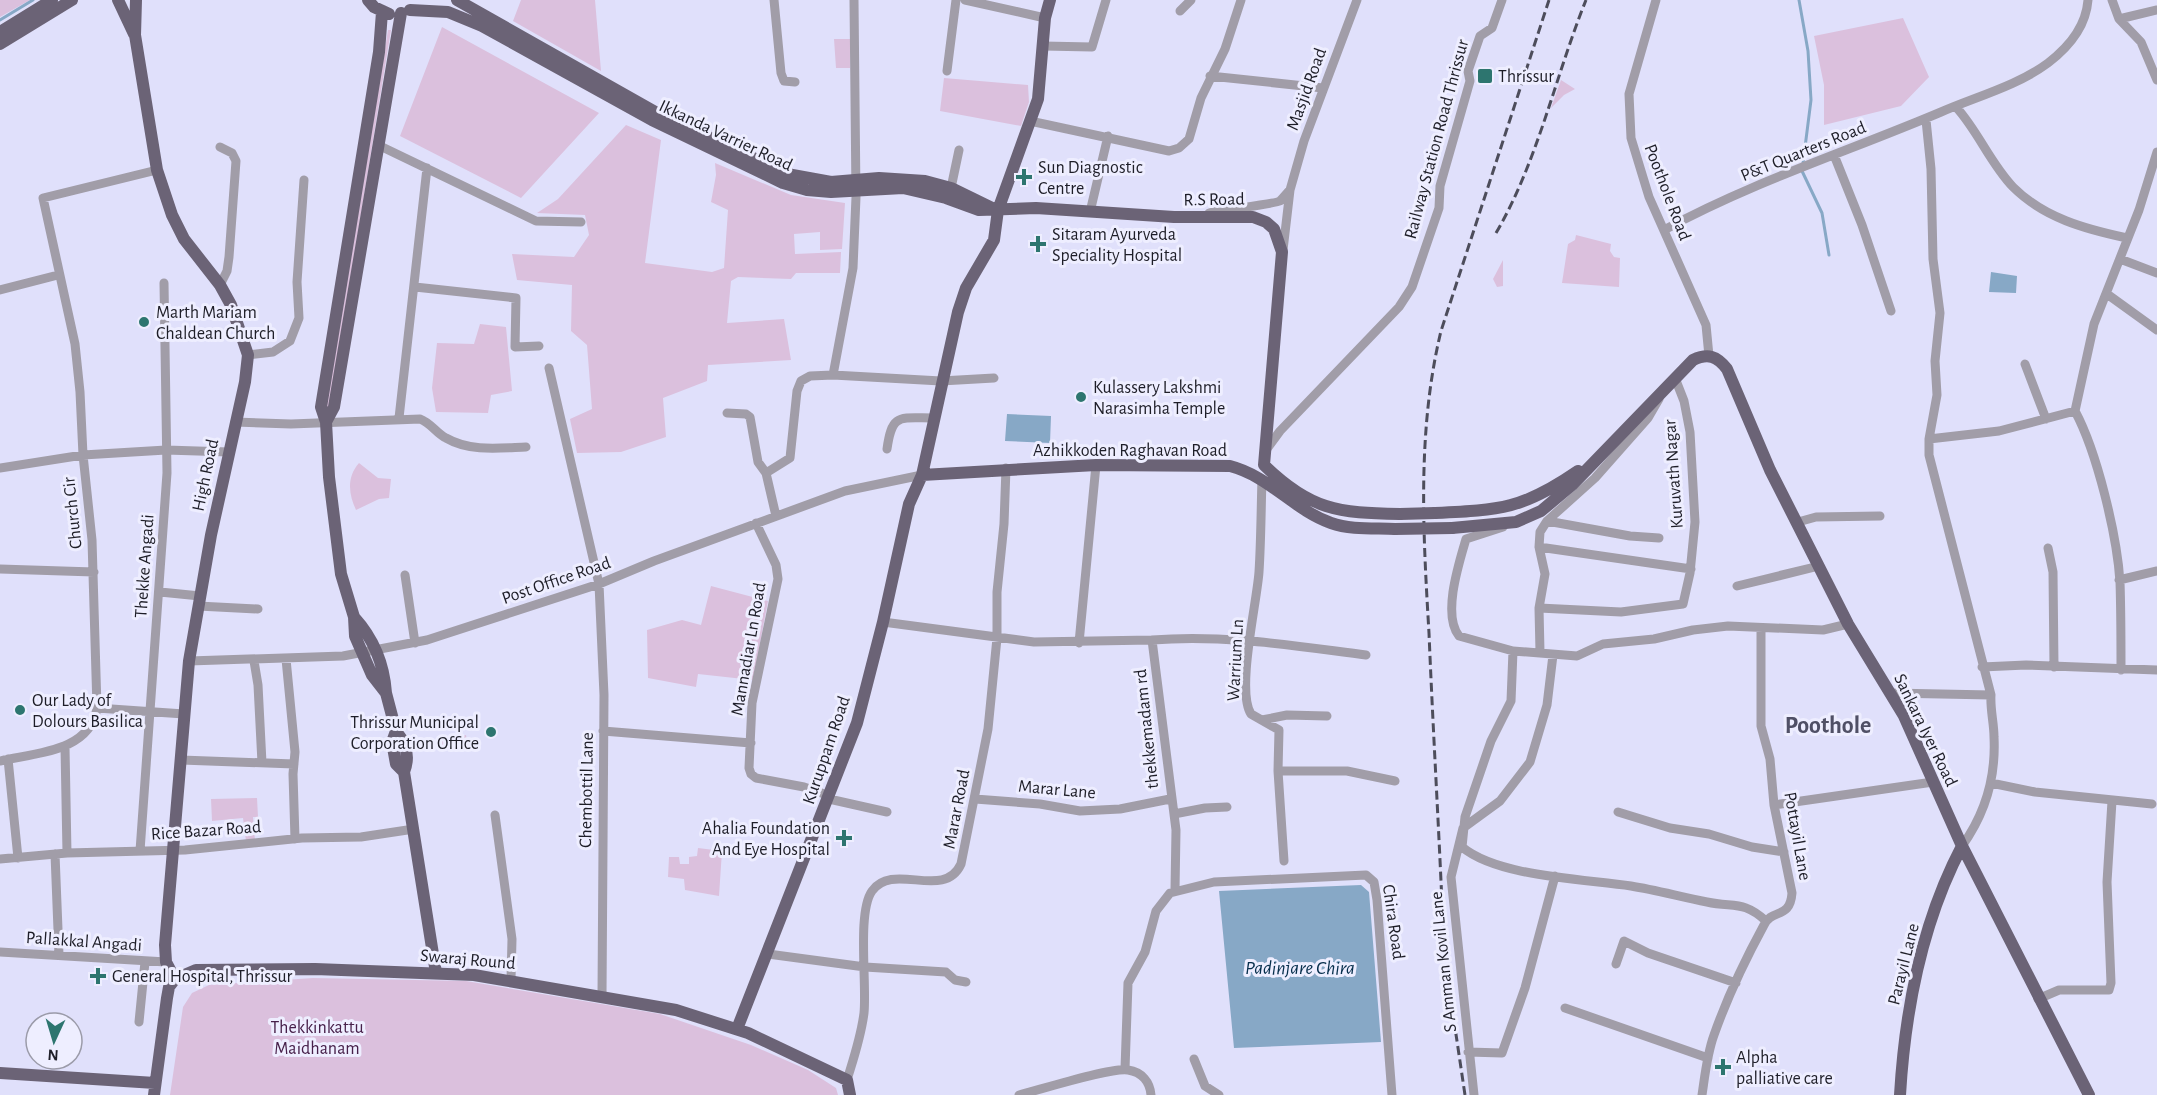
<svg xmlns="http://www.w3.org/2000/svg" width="2157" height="1095" font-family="'Alegreya Sans',sans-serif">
<rect width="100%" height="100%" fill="#e0e0fb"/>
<path fill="#dbc0dd" d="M0,0H30L0,17Z
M521,0H595L601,71L513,21Z
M1903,18L1929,77L1901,106L1824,125V85L1814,36Z
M442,27L599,113L521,198L400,136Z
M388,30H391L329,410L326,409Z
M834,39H850V68H836Z
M944,78L1028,85L1029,102L1021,126L940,111Z
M1561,80L1575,89L1564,95L1551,108Z
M626,125L661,140L645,263L712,272L724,268L728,210L711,202L716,175L715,163L791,195L845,203L842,249L820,250V232L794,234L795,254L841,252L840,273H796L791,279L738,277L731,281L727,323L784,319L791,360L708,365L707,381L663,398L666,437L621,452L577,453L570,419L592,409L587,345L571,331L572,285L517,280L512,254L574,257L589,235L585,215L537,213L558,199Z
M1576,235L1611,244L1610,251L1614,257L1620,258L1619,287L1562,283L1568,244L1575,240Z
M1503,260V286L1497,287L1493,279Z
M480,324L506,327L512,391L491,395L488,413L436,412L432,388L437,343L474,344Z
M359,463L378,478L391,479L389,498L379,499L356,510C349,495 346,478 359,463Z
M711,586L768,601L753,680L698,674L696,687L648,678L647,630L682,620L701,625Z
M466,735L467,741L441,747L440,741Z
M257,798L258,817H253L255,840L246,841L243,818L212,821L211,799Z
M698,848L722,851L719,896L685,890L684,879L668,877L669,857H679L680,864H689V857L697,856Z
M313,978L466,981L660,1014L751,1045L808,1070L836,1088L838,1095H170L183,1007L192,993L209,985Z"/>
<path fill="#87a8c6" d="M1991,272L2017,276L2016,293L1989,292Z
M1007,414L1051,416L1050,443L1005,441Z
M1361,885L1369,892L1381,1042L1234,1048L1219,891Z"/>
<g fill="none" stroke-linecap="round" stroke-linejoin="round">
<path stroke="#87a8c6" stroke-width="3" d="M1799,0L1808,51L1811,100L1802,171L1822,213L1829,255
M0,20L33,0"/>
<path stroke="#a19da8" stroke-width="9" d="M774,0L781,73L784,81L795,82
M965,0L1045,18
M1656,0L1629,94L1631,138L1649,197L1706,325L1709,356
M2112,0L2119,19L2141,42L2157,80
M1180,11L1191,0
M2119,19L2157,10
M1043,46L1092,47L1106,0
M947,71L956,0
M1210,76L1323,88
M1956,107C1978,131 1990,163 2013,187C2044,218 2085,229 2127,238
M1926,120L1931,169L1933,259L1940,313L1935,361L1937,395L1929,439V455L1991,695C1990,709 1994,723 1994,737C1996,777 1985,814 1962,846
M1030,121L1169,151L1179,148L1189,139L1201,98L1225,49L1241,0
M378,145L536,221L581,222
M220,147L232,153L236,161L229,257L227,271L220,285
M1834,155L1862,225L1891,311
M951,188L959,150
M1090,212L1108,136
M1209,213C1221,210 1275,204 1280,201C1283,198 1287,193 1290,190
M1664,230C1752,182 1849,151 1941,112C1975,97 2017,86 2048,63C2069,47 2086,27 2088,0
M1283,250L1290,190L1304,141L1357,0
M2120,259L2157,273
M415,287L516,298L515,347L539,346
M0,290L58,275
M2107,294L2157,330
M248,355L273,352L290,341L299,318L297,282L304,180
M2025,364L2046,419
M549,368L599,584L604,695L602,996
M833,375L853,268L856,197L854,0
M2075,411L2094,324L2139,210L2157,152
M727,413L746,414L750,417L758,462L766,473
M399,418L427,168
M235,422L291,424L420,419C431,423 436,433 446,438C470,452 500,448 526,447
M1929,439L1999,431L2075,411C2097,452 2117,535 2120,582C2121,611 2121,640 2121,670
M887,449C892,413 899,418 933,418
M1266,450L1280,431L1399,307L1412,287L1439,208L1440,186L1470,81L1468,71L1480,36L1492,28L1502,0
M0,468L83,455L166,450L229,452
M1262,479C1261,510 1261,541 1259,572C1257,602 1236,691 1251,714L1279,730L1278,771L1284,861
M776,516L766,473L790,458L797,391L801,381L810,376L833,375L941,381L994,378
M1547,521L1630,536L1659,538
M1798,522L1816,517L1880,516
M756,523L776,565L778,579L752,703L749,768L751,774L756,778L804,787L830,796
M1503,527L1466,539C1459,563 1442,615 1459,636L1513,651
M1539,547L1691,569
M2048,548L2053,572L2054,667
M0,569L94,572
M405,575L415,643
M2119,580L2157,571
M1737,586L1819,566
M160,592L200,596
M198,606L258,609
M1539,608L1621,612L1683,604L1690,573L1695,522L1690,432L1684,401L1675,378
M883,622L1034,642L1152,640L1176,830L1175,890
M1152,640C1224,634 1295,646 1366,655
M1079,643L1096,465
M1540,652L1539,608L1545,574L1539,547L1540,532L1547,521L1595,478L1648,418L1659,399
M286,659L295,752L293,774L295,839
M189,661L343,656L427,640L599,584L654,561L845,491L922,475
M254,661L258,685L262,763
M1982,667L2026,665L2157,670
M1891,693L1991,695
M97,708L184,714
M1262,720L1287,715L1327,716
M603,731L751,743
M65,747L67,853
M8,759L18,858
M181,760L294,764
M0,761C35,753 90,752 97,708L92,540L83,455L80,392L75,344L43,198L157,170
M1278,771H1347L1395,781
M1991,783L2035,792L2152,804
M829,799L887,812
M975,799L1040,804L1080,811L1120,809L1170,799
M1774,805L1933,782
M1618,812L1670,828L1709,834L1752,847L1784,852
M1174,814L1205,808L1227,807
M495,815L512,939L511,980
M140,851L167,473L164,283
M55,854L59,955
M0,859L67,853L185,850L302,838L361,837L414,829
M1766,921C1743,900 1734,908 1707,902C1681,897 1656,890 1631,886C1585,879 1498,877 1462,847L1465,817L1491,741L1511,701L1513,651L1577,656L1603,644L1654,639L1693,630L1728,626L1823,630L1848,624
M0,952L166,962
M768,954L865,967L946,972L955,980L966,982
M1616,964L1624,941L1648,953L1736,983
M2038,999L2059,990H2109L2111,983L2107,882L2112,801
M1565,1008L1708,1058
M139,1022L145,962
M1468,1052L1502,1053L1525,988L1555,876
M1194,1059L1205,1086L1219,1095
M1125,1069L1128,983L1145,952L1156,911L1170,893L1214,882L1366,875L1374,882L1377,900L1392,1095
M847,1080C854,1057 861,1037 864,1013C867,984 857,912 872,891C893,861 944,901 961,864L988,729L997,638V592L1004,524L1006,468
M1019,1095C1039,1090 1111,1067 1128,1070C1142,1072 1150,1082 1151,1095
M1474,1095L1451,877L1463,828L1500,801L1530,762L1547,705L1553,655
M1702,1095C1705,1075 1707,1054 1714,1035C1727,998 1745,960 1764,925C1772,908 1790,920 1792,893L1774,805L1770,759L1761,726V629"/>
<path stroke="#6b6376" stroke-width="12" d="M118,0L134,34
M136,0L135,35L157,170L172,215L184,239L220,285L231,305L248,355L245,382L211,535L189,661L165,945L166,962L175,979
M368,0L374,7L389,14
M457,0L657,113L787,174L831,182L879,178L925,181L951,188L994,209
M410,10L448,12L482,26L652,120L783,183L807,190L831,192L903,188L946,198L979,210L1036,208L1174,217H1253L1266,222L1274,229L1282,252L1264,465C1310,510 1338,513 1400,514
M382,12L379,52L321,407L326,422L329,477L341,574L354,617L355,636L372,675L386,693L396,731L392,742L396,764L404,772L436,973
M0,32L52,0
M0,44L72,0
M326,422L334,407L401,13
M922,475L1096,465L1230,466C1269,476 1294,510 1331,523C1351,530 1374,528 1395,529
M1435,513C1501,510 1523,509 1578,471
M1452,528L1516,522L1541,511L1572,485L1693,360C1708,353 1717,356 1727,369L1770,470L1848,624L1904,716L1962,846L2089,1095
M354,617C374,639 384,664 386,693
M396,731C406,743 410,757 404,772
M737,1029L857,723L883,622L909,504L922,475L958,312L966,288L994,240L998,210L1038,99L1045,18L1050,0
M0,1073L155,1083
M154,1095L167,998L169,987L175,979L196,970L315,969L474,975L676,1010L748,1033L847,1080L850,1095
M1900,1095C1905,1010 1922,922 1962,846"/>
<path stroke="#4d4d5b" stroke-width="3" stroke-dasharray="9 4.5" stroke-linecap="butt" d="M1496,233C1538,161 1555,77 1586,0
M1465,1095L1446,967L1443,927C1439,829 1433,731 1429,633C1423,532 1417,430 1441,331L1549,0"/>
<path stroke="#6b6376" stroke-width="12" d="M1400,514L1435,513
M1395,529L1452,528"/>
</g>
<g fill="#2d756f" stroke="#eef" stroke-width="2">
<rect x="1477" y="68" width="16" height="16" rx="3"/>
<path d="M1021 168h6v6h6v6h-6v6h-6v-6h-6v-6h6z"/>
<path d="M1035 235h6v6h6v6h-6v6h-6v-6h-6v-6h6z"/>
<circle cx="144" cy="322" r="6"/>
<circle cx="1081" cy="397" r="6"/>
<circle cx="20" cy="710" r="6"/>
<circle cx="491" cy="732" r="6"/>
<path d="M841 829h6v6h6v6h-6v6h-6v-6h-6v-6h6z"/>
<path d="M95 967h6v6h6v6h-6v6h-6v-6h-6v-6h6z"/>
<path d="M1720 1058h6v6h6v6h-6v6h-6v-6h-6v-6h6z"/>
</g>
<g text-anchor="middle" stroke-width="6" stroke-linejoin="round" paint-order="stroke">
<g font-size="18" fill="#1e1e28" stroke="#eef" text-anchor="start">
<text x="1498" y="82">Thrissur</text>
<text x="1038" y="173">Sun Diagnostic<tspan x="1038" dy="21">Centre</tspan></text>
<text x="1052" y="240">Sitaram Ayurveda<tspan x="1052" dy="21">Speciality Hospital</tspan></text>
<text x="156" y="318">Marth Mariam<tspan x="156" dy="21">Chaldean Church</tspan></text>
<text x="1093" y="393">Kulassery Lakshmi<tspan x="1093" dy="21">Narasimha Temple</tspan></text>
<text x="32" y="706">Our Lady of<tspan x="32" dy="21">Dolours Basilica</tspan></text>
<text x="479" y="728" text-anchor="end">Thrissur Municipal<tspan x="479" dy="21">Corporation Office</tspan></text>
<text x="830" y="834" text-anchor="end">Ahalia Foundation<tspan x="830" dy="21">And Eye Hospital</tspan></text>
<text x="112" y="982">General Hospital, Thrissur</text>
<text x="1736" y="1063">Alpha<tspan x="1736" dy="21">palliative care</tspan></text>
</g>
<g font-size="18" fill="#1e1e28" stroke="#eef">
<text transform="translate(1306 89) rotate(-70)" y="6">Masjid Road</text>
<text transform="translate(726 135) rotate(25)" y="6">Ikkanda Varrier Road</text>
<text transform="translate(1436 139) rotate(-75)" y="6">Railway Station Road Thrissur</text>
<text transform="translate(1803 151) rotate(-22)" y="6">P&amp;T Quarters Road</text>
<text transform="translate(1668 192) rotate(69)" y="6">Poothole Road</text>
<text transform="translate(1214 199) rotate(-1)" y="6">R.S Road</text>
<text x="1130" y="456">Azhikkoden Raghavan Road</text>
<text transform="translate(1673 474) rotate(-94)" y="6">Kuruvath Nagar</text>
<text transform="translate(205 475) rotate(-78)" y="6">High Road</text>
<text transform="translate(72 513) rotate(-96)" y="6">Church Cir</text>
<text transform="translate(144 566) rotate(-86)" y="6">Thekke Angadi</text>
<text transform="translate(556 580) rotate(-19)" y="6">Post Office Road</text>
<text transform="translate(748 649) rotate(-80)" y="6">Mannadiar Ln Road</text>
<text transform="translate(1235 660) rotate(-87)" y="6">Warrium Ln</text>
<text transform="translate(1146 729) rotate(-96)" y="6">thekkemadam rd</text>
<text transform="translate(1926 730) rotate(64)" y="6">Sankara Iyer Road</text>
<text transform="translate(826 750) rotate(-71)" y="6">Kuruppam Road</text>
<text transform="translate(1057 789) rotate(5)" y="6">Marar Lane</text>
<text transform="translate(586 790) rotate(-89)" y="6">Chembottil Lane</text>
<text transform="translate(956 809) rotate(-79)" y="6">Marar Road</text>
<text transform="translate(206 830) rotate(-4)" y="6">Rice Bazar Road</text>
<text transform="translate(1798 836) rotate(80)" y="6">Pottayil Lane</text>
<text transform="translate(1394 922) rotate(82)" y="6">Chira Road</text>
<text transform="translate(84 941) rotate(4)" y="6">Pallakkal Angadi</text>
<text transform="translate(468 959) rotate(5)" y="6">Swaraj Round</text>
<text transform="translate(1443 962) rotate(-96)" y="6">S Amman Kovil Lane</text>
<text transform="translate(1903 964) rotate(-76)" y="6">Parayil Lane</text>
</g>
<g font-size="18" fill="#47204a" stroke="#eef">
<text x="317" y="1033">Thekkinkattu<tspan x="317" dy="21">Maidhanam</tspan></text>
</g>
<g font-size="20" font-style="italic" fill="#062e4c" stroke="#eef">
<text x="1300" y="974">Padinjare Chira</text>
</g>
<g font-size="24" font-weight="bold" fill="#505066" stroke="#eef">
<text x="1828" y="733">Poothole</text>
</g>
</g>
<g transform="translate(54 1041) rotate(184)"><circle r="28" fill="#eeeeff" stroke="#9b9ba9" stroke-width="1.5"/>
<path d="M0-4.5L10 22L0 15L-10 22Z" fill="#2d756f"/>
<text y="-9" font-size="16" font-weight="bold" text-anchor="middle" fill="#1e1e28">N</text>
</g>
</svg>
